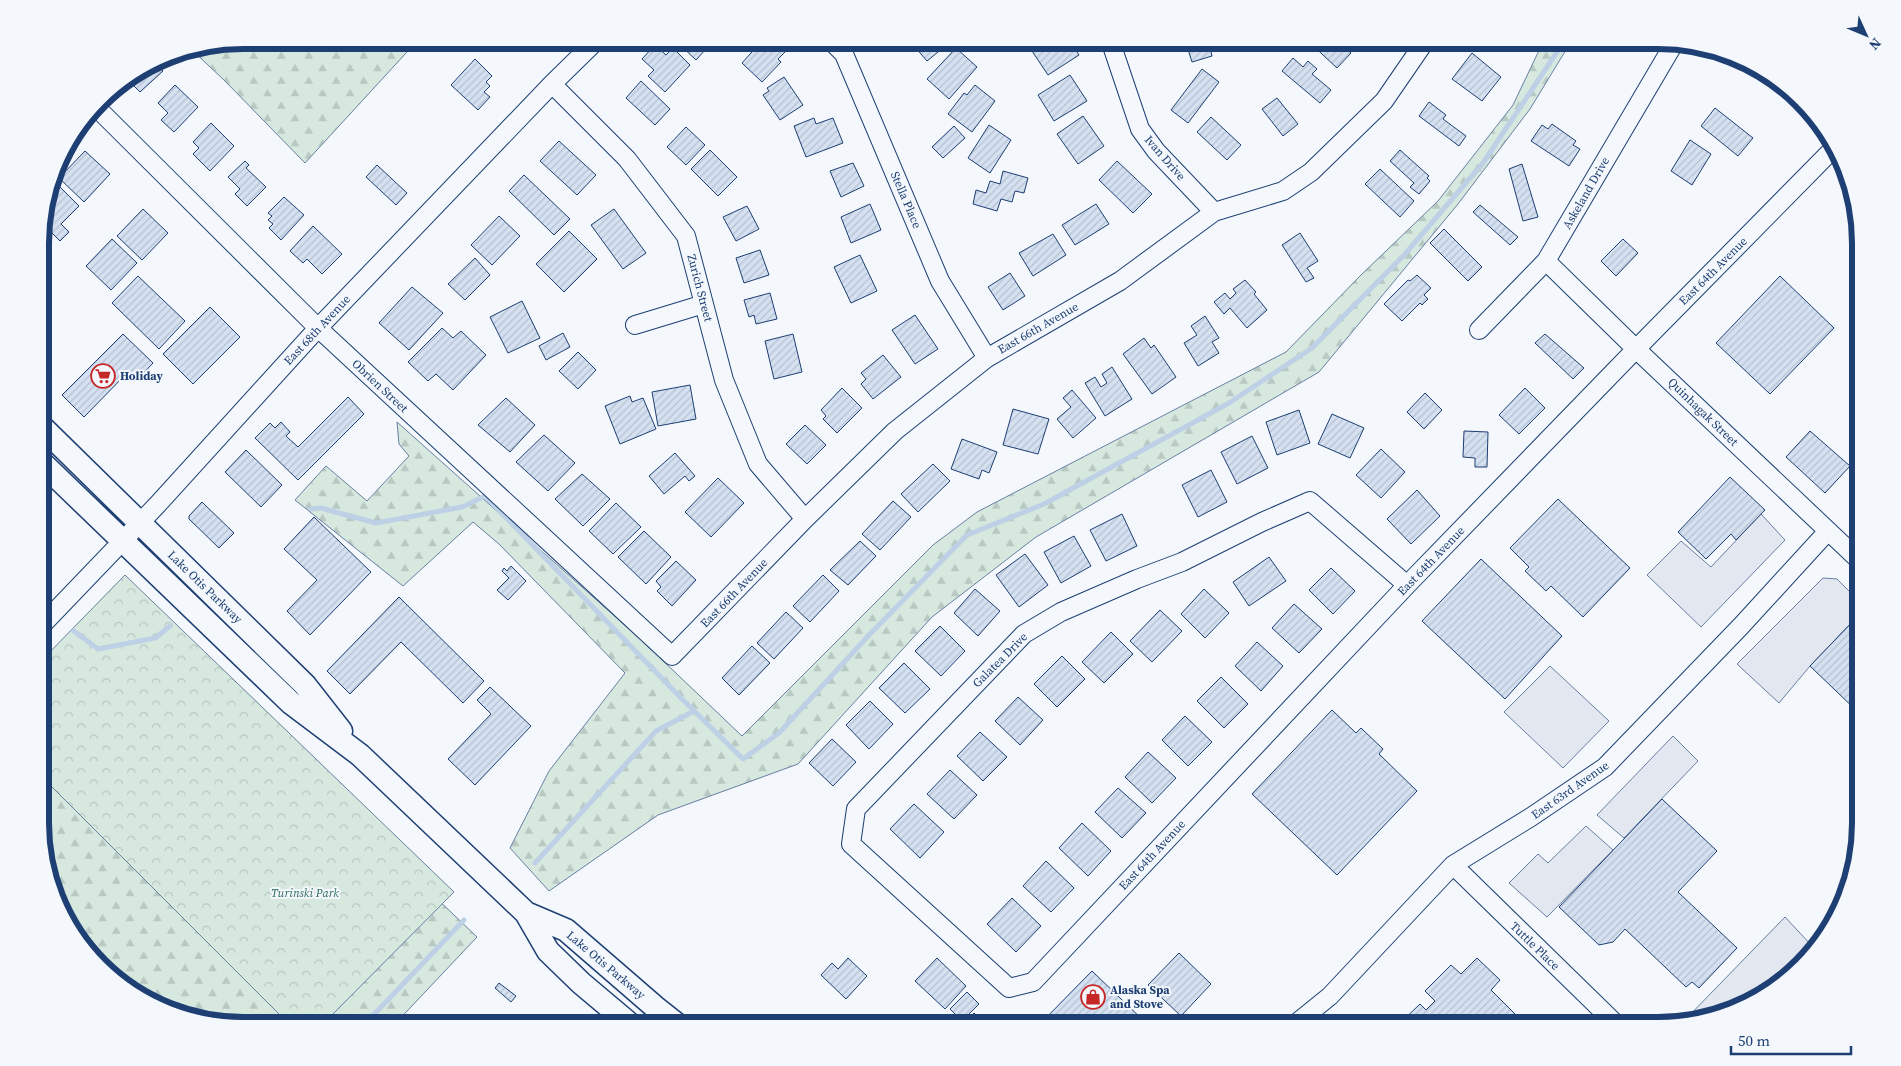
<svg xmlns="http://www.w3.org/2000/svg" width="1901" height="1066" font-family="'Source Serif 4',serif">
<defs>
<pattern id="forest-firs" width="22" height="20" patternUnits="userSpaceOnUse" patternTransform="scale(1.25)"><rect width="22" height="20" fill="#d7e8df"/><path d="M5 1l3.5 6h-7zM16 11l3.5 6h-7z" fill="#b8c8c3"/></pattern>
<pattern id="park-crowns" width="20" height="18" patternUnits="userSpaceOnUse" patternTransform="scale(1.25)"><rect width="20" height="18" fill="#d7e8df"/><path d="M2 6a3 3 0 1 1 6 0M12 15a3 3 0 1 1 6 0" fill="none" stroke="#b8c8c3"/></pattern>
<pattern id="building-hatch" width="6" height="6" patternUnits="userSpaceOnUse" patternTransform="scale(1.25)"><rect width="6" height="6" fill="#d5e0f0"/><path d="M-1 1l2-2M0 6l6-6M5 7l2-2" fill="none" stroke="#b6c1d1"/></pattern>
</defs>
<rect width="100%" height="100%" fill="#f4f7fb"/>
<path fill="url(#forest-firs)" stroke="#687fa3" d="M242,40H418L305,163L225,81L192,50Z
M1544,40H1572L1530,109L1458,204L1319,372L1036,537L932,617L798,764L658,815L549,891L510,848L549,771L625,673L499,544L473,522L403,586L295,500L326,466L367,501L409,456L399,444L397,422L638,637L742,736L933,545L977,512L1286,352L1361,275L1438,201L1513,105Z
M118,594L477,937L393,1026H242L190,1019L141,999L74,936L42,850V675Z"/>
<path fill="url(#park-crowns)" stroke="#687fa3" d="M125,575L454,892L321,1026H291L42,777V660Z"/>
<path fill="#e3e8f0" stroke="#687fa3" d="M1761,514L1785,540L1701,627L1647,575L1681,541L1711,567Z
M1823,578L1837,579L1861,603V623L1856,618L1810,666L1779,703L1737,664Z
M1550,666L1609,721L1563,768L1504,712Z
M1673,736L1698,761L1624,838L1597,815Z
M1586,826L1613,850L1547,917L1509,883L1538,854L1548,863Z
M1785,917L1813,947L1771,992L1723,1015L1681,1024Z"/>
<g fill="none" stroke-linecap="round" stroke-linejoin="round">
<path stroke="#bed0e5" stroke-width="5" d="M311,509L321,508L376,523L462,507L485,496L682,699L743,759L779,733L870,634L967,535L1044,504L1229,403L1312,348L1405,254L1483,163L1565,40
M74,631L98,649L155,638L170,626
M535,863L656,731L694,711
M363,1026L464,920"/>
</g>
<path fill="url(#building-hatch)" stroke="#1d3f73" d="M681,40H714L696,60L678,43Z
M773,40H779L788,49L778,59L781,62L762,82L742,63L760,43L765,48Z
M909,40H946L949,43L927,61Z
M1042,40H1069L1079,55L1048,75L1030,48Z
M1185,40H1208L1212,56L1192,62Z
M1307,40H1337L1351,53L1337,68Z
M1503,40H1528L1525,50L1502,44Z
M655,45L666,55L673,48L690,65L665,92L648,76L654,70L642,59Z
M956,48L977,67L949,99L927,79Z
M1472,53L1501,77L1482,101L1452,79Z
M1293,58L1303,67L1308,61L1317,69L1312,74L1331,90L1320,103L1282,71Z
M475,59L492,76L486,82L490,86L484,92L490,97L478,110L451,85Z
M154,62L163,71L140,92L130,82L126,86L122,82Z
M1202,69L1219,82L1188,123L1171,110Z
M1070,75L1087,101L1054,121L1038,95Z
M784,77L803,105L780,120L763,95L769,91L767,88Z
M641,81L670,109L655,125L626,98Z
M175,85L198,107L174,132L161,120L168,113L158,103Z
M975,85L995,101L972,132L948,114L964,93L967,95Z
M1277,98L1298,124L1283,136L1262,109Z
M1429,102L1446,115L1443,119L1466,136L1459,146L1419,116Z
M1715,108L1753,138L1738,156L1701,126Z
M1083,116L1104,146L1078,164L1057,134Z
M1211,117L1241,145L1227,160L1197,132Z
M814,118L816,124L833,118L843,143L806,157L794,126Z
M211,123L234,146L210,171L193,154L199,148L193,142Z
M1552,124L1576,141L1573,145L1580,149L1569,166L1531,141L1542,125L1548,129Z
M989,125L1011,140L990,173L968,158Z
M954,126L965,138L943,158L932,147Z
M686,127L705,145L686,165L667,147Z
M1690,140L1711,154L1692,185L1671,171Z
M559,141L596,175L577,195L540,161Z
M710,150L737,177L718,196L691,169Z
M1400,150L1429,176L1427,178L1430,181L1419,194L1410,187L1414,183L1390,161Z
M85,151L110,174L84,202L59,178Z
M245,161L249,165L246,168L266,187L247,206L235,194L240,189L228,177Z
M1117,161L1152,194L1133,213L1099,180Z
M853,163L864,186L841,197L830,171Z
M1522,164L1538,217L1523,221L1509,169Z
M377,165L407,193L396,205L366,177Z
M1380,169L1414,201L1400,217L1365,184Z
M1003,171L1028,178L1024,193L1015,191L1012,202L1001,199L997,211L973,204L976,190L986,193L990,181L1000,184Z
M524,175L570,219L554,235L509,191Z
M54,181L79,206L61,224L69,232L60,241L42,223V216L52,184Z
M284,197L304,215L281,240L269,228L273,224L268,220L272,216L268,213Z
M870,204L881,230L851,243L841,217Z
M1096,204L1109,224L1075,245L1062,225Z
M1480,205L1518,237L1510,245L1473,212Z
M747,206L759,229L736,241L723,217Z
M143,209L168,233L142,260L117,236Z
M614,209L646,253L623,269L591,225Z
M499,216L520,236L492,265L471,245Z
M313,226L342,254L322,274L307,259L303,263L290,251Z
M1444,229L1482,267L1468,281L1430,243Z
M569,231L597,259L564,292L536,264Z
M1300,233L1318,261L1307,268L1314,278L1306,282L1282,245Z
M1053,234L1066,255L1033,276L1019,253Z
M112,239L137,263L111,290L86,266Z
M1623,239L1638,253L1616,276L1601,261Z
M760,250L769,275L744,283L736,258Z
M860,255L877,291L851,303L834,267Z
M475,258L490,275L465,300L448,284Z
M1010,273L1025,296L1003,310L988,287Z
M1417,275L1431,288L1424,295L1428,299L1422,305L1420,303L1402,321L1384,304L1408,280L1410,281Z
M138,276L185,321L159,349L112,303Z
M1780,276L1834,328L1770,394L1716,343Z
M1245,280L1256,292L1254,294L1267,310L1247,328L1230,308L1224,314L1214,302L1225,293L1230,299L1236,293L1233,289Z
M412,287L443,313L409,350L379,323Z
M770,293L777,319L756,324L754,315L749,317L744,300Z
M522,301L540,338L508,353L490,317Z
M210,307L240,337L193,384L163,354Z
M915,315L938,349L915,364L892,330Z
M1205,316L1219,338L1212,342L1219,353L1198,366L1184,343L1197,335L1191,326Z
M442,328L453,338L461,331L486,355L453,390L436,374L428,381L408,362Z
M563,333L570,347L546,360L539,346Z
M123,334L153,363L137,380L129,371L84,417L62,395Z
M793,334L802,372L774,379L765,341Z
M1545,334L1584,368L1573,379L1535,343Z
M1144,338L1151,348L1154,345L1176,377L1152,394L1123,354Z
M578,352L596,370L578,389L559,371Z
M883,355L901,377L873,399L861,384L866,379L861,373Z
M1112,367L1132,399L1105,416L1085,383L1095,377L1101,387L1107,383L1102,374Z
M690,385L696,419L658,426L652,392Z
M842,388L862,408L837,433L823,419L826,416L821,410Z
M1525,388L1545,408L1519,434L1499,415Z
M1072,390L1096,418L1073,438L1057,419L1071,407L1063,398Z
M1425,393L1442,410L1424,429L1407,412Z
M630,396L632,402L643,398L656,429L620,444L605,406Z
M348,397L364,414L298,480L255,438L270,423L275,428L281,422L290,432L286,436L298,447Z
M506,398L535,425L510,452L478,425Z
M1013,409L1049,419L1038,454L1003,445Z
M1299,410L1310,443L1277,455L1266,422Z
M1332,414L1364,428L1350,458L1318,444Z
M805,425L826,445L807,464L786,444Z
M1464,431L1488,432L1487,467H1475V458L1463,457Z
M1810,431L1850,466L1825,493L1786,457Z
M544,435L575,463L548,491L516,462Z
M1252,436L1268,468L1237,484L1221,452Z
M962,439L997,452L989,473L982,470L979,479L951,469Z
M1381,449L1405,472L1381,498L1356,475Z
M246,450L282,485L261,507L225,472Z
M675,453L695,476L689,481L685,476L664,494L649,476Z
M933,464L950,481L918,512L901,494Z
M1211,470L1227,502L1198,517L1182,485Z
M582,474L610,499L583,526L555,499Z
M1730,477L1765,510L1736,540L1731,534L1706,559L1678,532Z
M718,478L744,503L711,537L685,512Z
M1417,490L1440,516L1411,544L1387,519Z
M1558,499L1630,568L1583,617L1551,586L1546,591L1525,571L1529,567L1510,548Z
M893,501L911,517L880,550L862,534Z
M202,502L234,533L219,548L189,519V516Z
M616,503L641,527L613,554L589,531Z
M1122,514L1137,546L1106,561L1090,530Z
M314,517L371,572L310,635L287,611L317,580L284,549Z
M644,531L671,557L646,584L618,557Z
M1074,536L1091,566L1061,583L1044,552Z
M860,541L876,556L848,585L830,570Z
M1025,554L1048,585L1019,607L996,575Z
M1269,557L1286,581L1249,606L1233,582Z
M1481,559L1562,636L1505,699L1422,621Z
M676,561L696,580L672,606L657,591L661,587L656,581Z
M511,566L526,581L508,600L497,590L509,578L502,571L504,568L507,571Z
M1331,568L1355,591L1333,614L1309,590Z
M823,575L839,591L810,622L793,606Z
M975,589L1000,611L978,636L954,613Z
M1204,589L1229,613L1205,638L1181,614Z
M399,597L484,681L463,703L401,642L350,694L327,671Z
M1294,604L1322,629L1299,653L1272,628Z
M1160,610L1182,631L1152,662L1130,641Z
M786,612L803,628L774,659L757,643Z
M1856,618L1861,623V715L1810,666Z
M940,626L965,651L941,676L915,651Z
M1111,632L1133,654L1104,683L1082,662Z
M1257,642L1283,666L1261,691L1235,666Z
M752,646L770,663L739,695L722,678Z
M1062,656L1085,679L1057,707L1034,684Z
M904,663L930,689L905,713L879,688Z
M1221,677L1248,704L1224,728L1197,701Z
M490,687L531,726L475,785L448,759L491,714L477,700Z
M1018,697L1043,720L1020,745L995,721Z
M870,701L893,724L869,749L846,725Z
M1332,710L1356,733L1361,728L1383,749L1379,754L1417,791L1337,875L1252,794Z
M1185,716L1212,742L1188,766L1162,740Z
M980,732L1007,757L983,781L957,756Z
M832,739L856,762L833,786L809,763Z
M1148,752L1176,778L1152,803L1125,777Z
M950,770L977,795L954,819L927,794Z
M1118,788L1146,813L1122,838L1095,812Z
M1662,799L1717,851L1678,892L1737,948L1699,988L1692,982L1686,987L1625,929L1613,942L1599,945L1559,907Z
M914,804L944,832L920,858L890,829Z
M1082,823L1111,851L1088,876L1059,848Z
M1046,861L1074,888L1051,912L1023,886Z
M1012,898L1041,926L1016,952L987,924Z
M1179,953L1211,984L1181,1016L1148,985Z
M848,958L867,976L846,999L821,975L832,963L838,969Z
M937,958L966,986L945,1009L915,981Z
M1477,958L1500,980L1491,990L1527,1026H1400L1399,1024L1420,1004L1426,1010L1435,1001L1425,991L1451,965L1461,974Z
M1092,971L1146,1023L1143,1026H1043L1040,1024Z
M499,983L516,996L511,1002L495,988Z
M967,992L979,1004L962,1021L950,1009Z
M974,1013L980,1019L974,1026H967L965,1023Z"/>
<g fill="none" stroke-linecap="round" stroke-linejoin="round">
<g stroke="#1d3f73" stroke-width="20">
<path id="minor" d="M830,40L844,54L940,281L987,358
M1110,40L1140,129L1156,151L1214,212
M552,84L627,159L686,236L724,380L758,464L805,519
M96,107L318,328L672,656L805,519L895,431L987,358L1120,281L1214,212L1283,191L1311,172L1384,101L1426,40
M1546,261L1636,349L1861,562
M635,325L704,304
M1479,330L1546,261L1675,42
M1407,585L1310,501L1262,522L1182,562L1137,579L1061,612L1024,634L856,809L851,844L1009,988L1033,982L1407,585L1636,349L1835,147
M42,625L158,504L318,328L552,84L597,40
M1453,865L1618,1026
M1293,1026L1330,996L1453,865L1531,817L1605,767L1741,626L1828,531"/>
</g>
<g stroke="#1d3f73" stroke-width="25">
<path id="major" d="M42,427L305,685L341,731
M42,463L291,703L360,755L526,913L548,951L581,983L632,1026
M526,913L566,930L655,1007L679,1026"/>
</g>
<use href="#minor" stroke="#f4f7fb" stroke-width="18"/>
<use href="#major" stroke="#f4f7fb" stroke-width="22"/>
</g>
<defs>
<g id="supermarket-ring" transform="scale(1.25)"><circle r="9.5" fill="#f4f7fb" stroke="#c62828" stroke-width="1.5"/><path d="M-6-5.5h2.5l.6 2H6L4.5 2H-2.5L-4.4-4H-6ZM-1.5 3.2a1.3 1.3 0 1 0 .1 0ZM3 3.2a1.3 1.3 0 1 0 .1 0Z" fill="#c62828"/></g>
<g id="shop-ring" transform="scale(1.25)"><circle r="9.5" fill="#f4f7fb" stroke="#c62828" stroke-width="1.5"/><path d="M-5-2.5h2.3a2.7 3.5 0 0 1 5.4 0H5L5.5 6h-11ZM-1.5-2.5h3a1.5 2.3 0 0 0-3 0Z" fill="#c62828"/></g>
</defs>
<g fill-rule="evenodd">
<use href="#supermarket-ring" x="103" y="376"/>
<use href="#shop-ring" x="1093" y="997"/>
</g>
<g text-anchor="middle" stroke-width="4" stroke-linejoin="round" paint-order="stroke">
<g font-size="12" fill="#1d3f73" stroke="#f4f7fb">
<text transform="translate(1165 158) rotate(49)" y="4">Ivan Drive</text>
<text transform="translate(1586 193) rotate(-60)" y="4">Askeland Drive</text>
<text transform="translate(906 200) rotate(67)" y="4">Stella Place</text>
<text transform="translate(1713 271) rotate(-45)" y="4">East 64th Avenue</text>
<text transform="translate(700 288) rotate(75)" y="4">Zurich Street</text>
<text transform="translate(1038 328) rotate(-30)" y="4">East 66th Avenue</text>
<text transform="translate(317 330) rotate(-47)" y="4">East 68th Avenue</text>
<text transform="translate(380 386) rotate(43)" y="4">Obrien Street</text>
<text transform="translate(1703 412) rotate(44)" y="4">Quinhagak Street</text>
<text transform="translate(1431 561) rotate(-46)" y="4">East 64th Avenue</text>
<text transform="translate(205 587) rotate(44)" y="4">Lake Otis Parkway</text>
<text transform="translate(734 593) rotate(-46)" y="4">East 66th Avenue</text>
<text transform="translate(1000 660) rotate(-45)" y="4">Galatea Drive</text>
<text transform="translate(1570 790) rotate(-35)" y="4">East 63rd Avenue</text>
<text transform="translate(1152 855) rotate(-47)" y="4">East 64th Avenue</text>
<text transform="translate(1535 946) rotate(44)" y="4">Tuttle Place</text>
<text transform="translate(606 965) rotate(40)" y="4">Lake Otis Parkway</text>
</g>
<g font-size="12" font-weight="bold" fill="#1d3f73" stroke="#f4f7fb" text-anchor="start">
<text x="120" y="380">Holiday</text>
<text x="1110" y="994">Alaska Spa<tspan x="1110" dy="14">and Stove</tspan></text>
</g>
<g font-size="12" font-style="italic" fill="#2c6c60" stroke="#f4f7fb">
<text x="305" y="897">Turinski Park</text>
</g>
</g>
<path d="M0 0H1901V1066H0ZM243 49H1658A194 194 0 0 1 1852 243V823A194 194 0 0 1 1658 1017H243A194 194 0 0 1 49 823V243A194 194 0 0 1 243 49Z" fill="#f4f7fb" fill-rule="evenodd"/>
<path fill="none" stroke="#1d3f73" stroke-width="6" d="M243 49H1658A194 194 0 0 1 1852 243V823A194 194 0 0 1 1658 1017H243A194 194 0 0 1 49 823V243A194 194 0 0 1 243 49Z"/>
<g transform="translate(1866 35) rotate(134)" stroke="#f4f7fb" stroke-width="4" paint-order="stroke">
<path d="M0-4L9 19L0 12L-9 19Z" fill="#1d3f73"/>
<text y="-8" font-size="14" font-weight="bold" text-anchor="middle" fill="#1d3f73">N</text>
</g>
<path d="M1731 1046v8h120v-8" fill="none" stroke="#1d3f73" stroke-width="2.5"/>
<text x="1738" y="1046" font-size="15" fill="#1d3f73" stroke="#f4f7fb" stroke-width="4" paint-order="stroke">50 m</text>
</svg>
